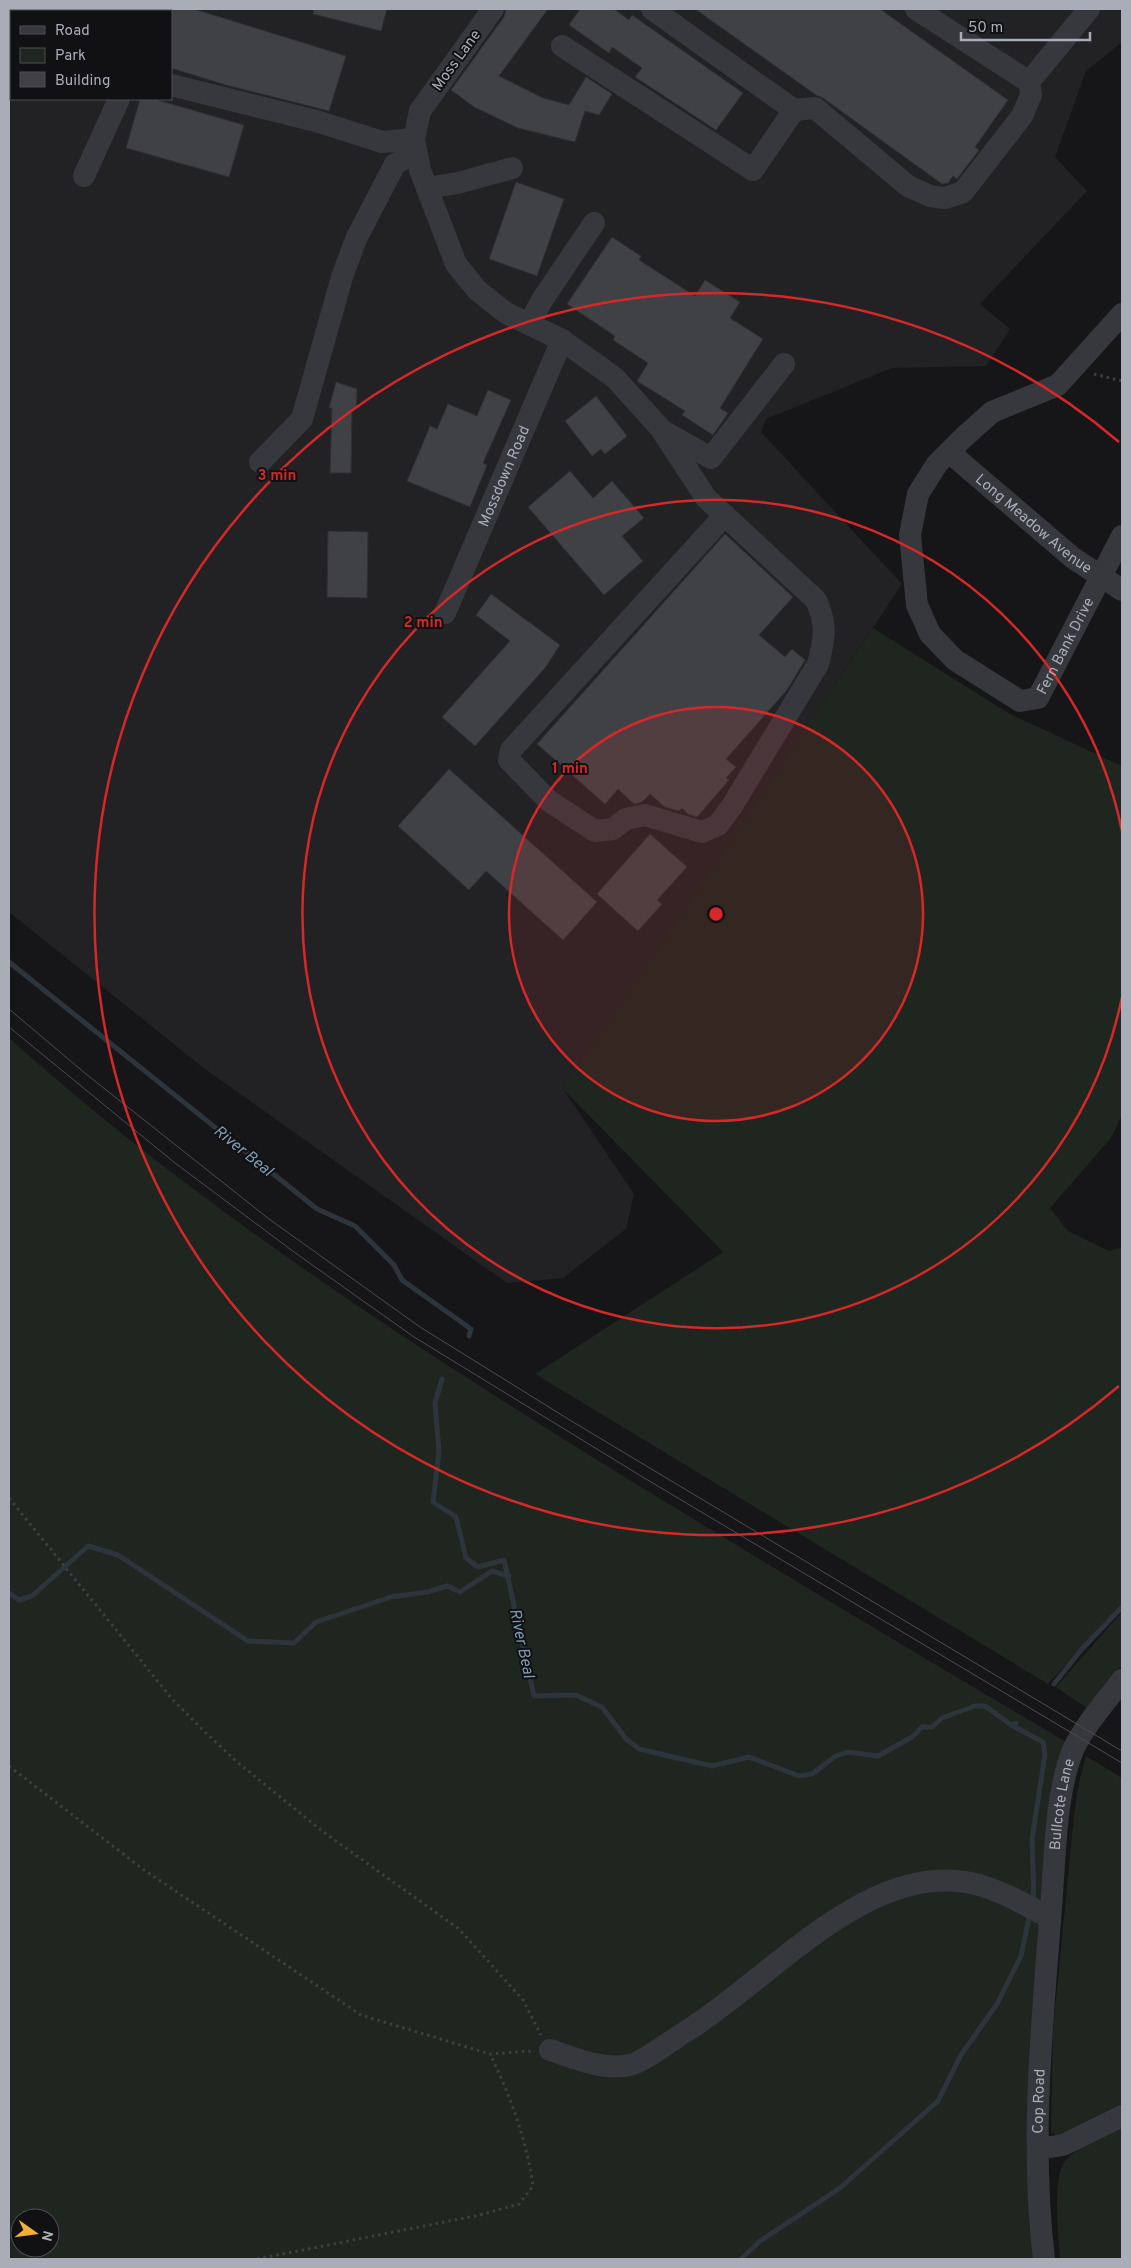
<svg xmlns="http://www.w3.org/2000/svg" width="1131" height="2268" font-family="Overpass,sans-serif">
<rect width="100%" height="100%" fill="#161618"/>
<path fill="#222225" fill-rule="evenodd" d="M9,9H1122V42L1086,71L1055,157L1087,191L980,304L1010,329L986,366L892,368L766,419L761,432L902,584L662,945L563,1089L634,1194L626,1229L563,1278L507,1283L205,1069L9,912ZM11,11H171V99H11Z"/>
<path fill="#1e261f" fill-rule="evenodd" d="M873,628L1008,713L1122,766V1115L1111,1138L1050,1208L1068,1231L1109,1251L1122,1247V1604L1048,1684L535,1374L723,1252L563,1089Z
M9,1038C182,1193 376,1322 573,1445C736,1546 901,1644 1066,1742L1036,2259H9ZM20,2218H50V2248H20Z
M1122,1612V1665L1088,1709L1056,1687Z
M1086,1756L1122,1778V2113L1059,2137L1051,2132L1053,2030L1074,1815L1079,1782Z
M1122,2127V2259H1060C1059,2237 1051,2176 1066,2160C1081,2144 1102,2136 1122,2127Z"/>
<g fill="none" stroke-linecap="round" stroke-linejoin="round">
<path stroke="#2c353c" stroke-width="5" d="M9,962L317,1209L355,1226L394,1265L402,1280L471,1329L469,1336
M442,1379L435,1403L439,1451L433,1502L456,1517L466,1558L478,1567L504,1560L534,1696L576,1695L602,1707L626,1739L639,1749L712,1766L749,1757L799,1776L812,1774L836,1756L848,1752L878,1756L912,1737L922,1727H932L942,1718L975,1706H985L1011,1725L1016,1723
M9,1593L19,1600L32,1596L88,1546L118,1555L248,1641L294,1643L316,1622L391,1597L428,1592L447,1586L460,1592L492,1571L509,1576
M1054,1684L1082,1649L1122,1607
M1011,1725L1043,1742L1045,1755L1032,1839L1034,1901
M741,2259L760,2241L840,2188L938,2101L961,2055L997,2004L1021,1956L1029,1918"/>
</g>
<path fill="#404145" stroke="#303034" d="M171,9H194L346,56L329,111L226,85L171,68Z
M314,9H387L381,31L313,14Z
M506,9H548L499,76L543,98L569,105L586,77L612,94L599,115L585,111L575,142L518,128L474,107L451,90L504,17Z
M580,9H614L629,20L632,15L743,93L716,130L635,77L642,68L612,47L609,53L569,25Z
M695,9H880L1008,100L975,147L979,150L957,179L953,176L948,183L942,184L823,98L816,95Z
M140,99H154L244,125L229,177L126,148Z
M516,182L564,199L537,276L489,259Z
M612,237L641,256L639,260L695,296L705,280L740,302L730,318L763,339L720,408L728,413L713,435L682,415L685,411L637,381L648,363L613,340L615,336L567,304Z
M336,382L357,389L356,409L352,408L351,473H330L332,408H329Z
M488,390L511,400L483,463L487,465L470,507L407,481L430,426L437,429L448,404L477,416Z
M596,396L627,436L605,454L601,449L592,456L565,421Z
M570,471L593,498L612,481L644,518L622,536L643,561L604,595L528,507Z
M328,531L368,532L367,598L327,597Z
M725,534L793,597L759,635L785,657L792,649L805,660L787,690L726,759L736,767L726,778L729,780L697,817L688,814L682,808L679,811L665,807L650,794L642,802L634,804L618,789L605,804L537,744Z
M491,594L560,645L545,668L475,746L442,717L510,641L476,615Z
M449,769L597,902L563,940L486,871L469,890L398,826Z
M650,834L687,867L657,900L662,904L638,931L597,894Z"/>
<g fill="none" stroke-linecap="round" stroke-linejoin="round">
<path stroke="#3d3f44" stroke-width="3" stroke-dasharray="2.5 4" stroke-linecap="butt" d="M1094,374L1122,381
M9,1498L173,1700L205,1732L236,1761L322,1831L459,1929L523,2000L541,2035
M9,1766L144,1870L361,2015L490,2054L533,2051
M257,2259L480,2215L519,2204L533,2186C527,2141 510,2095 490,2054"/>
<g stroke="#37383d" stroke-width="22">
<path d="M493,9L420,111L414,139L420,170L456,264L477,290L506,313L562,340L615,378L661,429L706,498L816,600C827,625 825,637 818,664L732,806L718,825L702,832L645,815L626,819L613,829L595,831L549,801L509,760L511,750L725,515"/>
<path d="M652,9L794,110L815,108L908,186L930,196L945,198L963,192L1022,116L1031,95L1029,82L916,9"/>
<path d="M562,46L753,170L794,110"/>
<path d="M1029,82L1089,9"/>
<path d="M171,85L316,121L382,142L414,139"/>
<path d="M84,176L119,99"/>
<path d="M427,188L458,183L512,168"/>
<path id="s1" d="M1122,314L1058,385L992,412L963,438L937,464L918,494L910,535L917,605L930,634L955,660L1020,701L1038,698L1122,536"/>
<path d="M529,324L542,300L594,223"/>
<path d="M665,432L711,458L784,364"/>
<path id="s2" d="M949,452L1073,558L1122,590"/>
<path d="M260,462L302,419L342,277L356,239L395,164L416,152"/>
<path id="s3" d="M445,613L562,340"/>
<path d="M550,2050C576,2058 602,2071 630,2065C643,2062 672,2040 685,2032C769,1981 871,1855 979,1885C1004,1892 1028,1906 1050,1918"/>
<path d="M1038,2149L1063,2145L1122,2116"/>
<path id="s4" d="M1044,2259C1030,2143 1042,2025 1051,1908C1055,1861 1055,1799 1071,1755C1079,1732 1107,1700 1122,1680"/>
</g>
<path stroke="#4a4c52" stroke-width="1" d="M9,1009L86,1074L269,1219L420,1327L573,1422L1122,1751
M9,1027L175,1163L294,1252L414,1337L641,1476L1122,1763"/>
</g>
<circle cx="716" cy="914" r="207" fill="#d62828" fill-opacity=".12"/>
<g fill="none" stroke="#d62828" stroke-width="2.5">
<circle cx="716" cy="914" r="207"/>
<path d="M1122 997A414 414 0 1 1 1122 831"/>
<path d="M1119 1386A621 621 0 1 1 1119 442"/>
</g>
<g text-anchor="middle" stroke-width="4" stroke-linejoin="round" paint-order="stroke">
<g font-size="15" fill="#a8adb8" stroke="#111113">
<text transform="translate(456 60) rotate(-54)" y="5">Moss Lane</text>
<text dy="5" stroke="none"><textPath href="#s3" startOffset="149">Mossdown Road</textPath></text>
<text dy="5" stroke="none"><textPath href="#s2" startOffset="111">Long Meadow Avenue</textPath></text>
<text dy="5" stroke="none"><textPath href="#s1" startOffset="612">Fern Bank Drive</textPath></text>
<text dy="5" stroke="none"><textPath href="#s4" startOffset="456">Bullcote Lane</textPath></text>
<text dy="5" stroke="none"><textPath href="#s4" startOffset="158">Cop Road</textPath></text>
</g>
<g font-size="16" font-style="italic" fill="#7f9bb3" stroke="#111113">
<text transform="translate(244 1150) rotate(39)" y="6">River Beal</text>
<text transform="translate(523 1643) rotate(78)" y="6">River Beal</text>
</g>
</g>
<circle cx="716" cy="914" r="8" fill="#d62828" stroke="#111113" stroke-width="2.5"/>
<g font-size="15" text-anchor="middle" font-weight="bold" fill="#d62828" stroke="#111113" stroke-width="4" stroke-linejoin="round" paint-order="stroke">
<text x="277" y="480">3 min</text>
<text x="423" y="627">2 min</text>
<text x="570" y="773">1 min</text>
</g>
<rect width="1131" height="2268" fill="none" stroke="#a8adb8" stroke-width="20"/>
<rect x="10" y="10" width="162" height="90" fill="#111113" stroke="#4d4f55"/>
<rect x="20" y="26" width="25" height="8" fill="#37383d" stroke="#4d4f55"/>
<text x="55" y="35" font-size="15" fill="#a8adb8">Road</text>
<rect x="20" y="48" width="25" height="15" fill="#1e261f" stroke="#4d4f55"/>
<text x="55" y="60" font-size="15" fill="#a8adb8">Park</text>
<rect x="20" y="72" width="25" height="15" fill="#404145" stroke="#4d4f55"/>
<text x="55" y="85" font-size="15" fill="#a8adb8">Building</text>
<g transform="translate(35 2233) rotate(104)"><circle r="24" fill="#111113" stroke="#4d4f55"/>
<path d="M0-4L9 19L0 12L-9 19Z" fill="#f2b134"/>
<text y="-8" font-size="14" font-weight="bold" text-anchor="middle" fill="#a8adb8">N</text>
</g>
<path d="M961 32v8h129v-8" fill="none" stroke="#a8adb8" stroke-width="2.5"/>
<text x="968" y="32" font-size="15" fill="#a8adb8" stroke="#111113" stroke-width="4" paint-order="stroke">50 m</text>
</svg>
